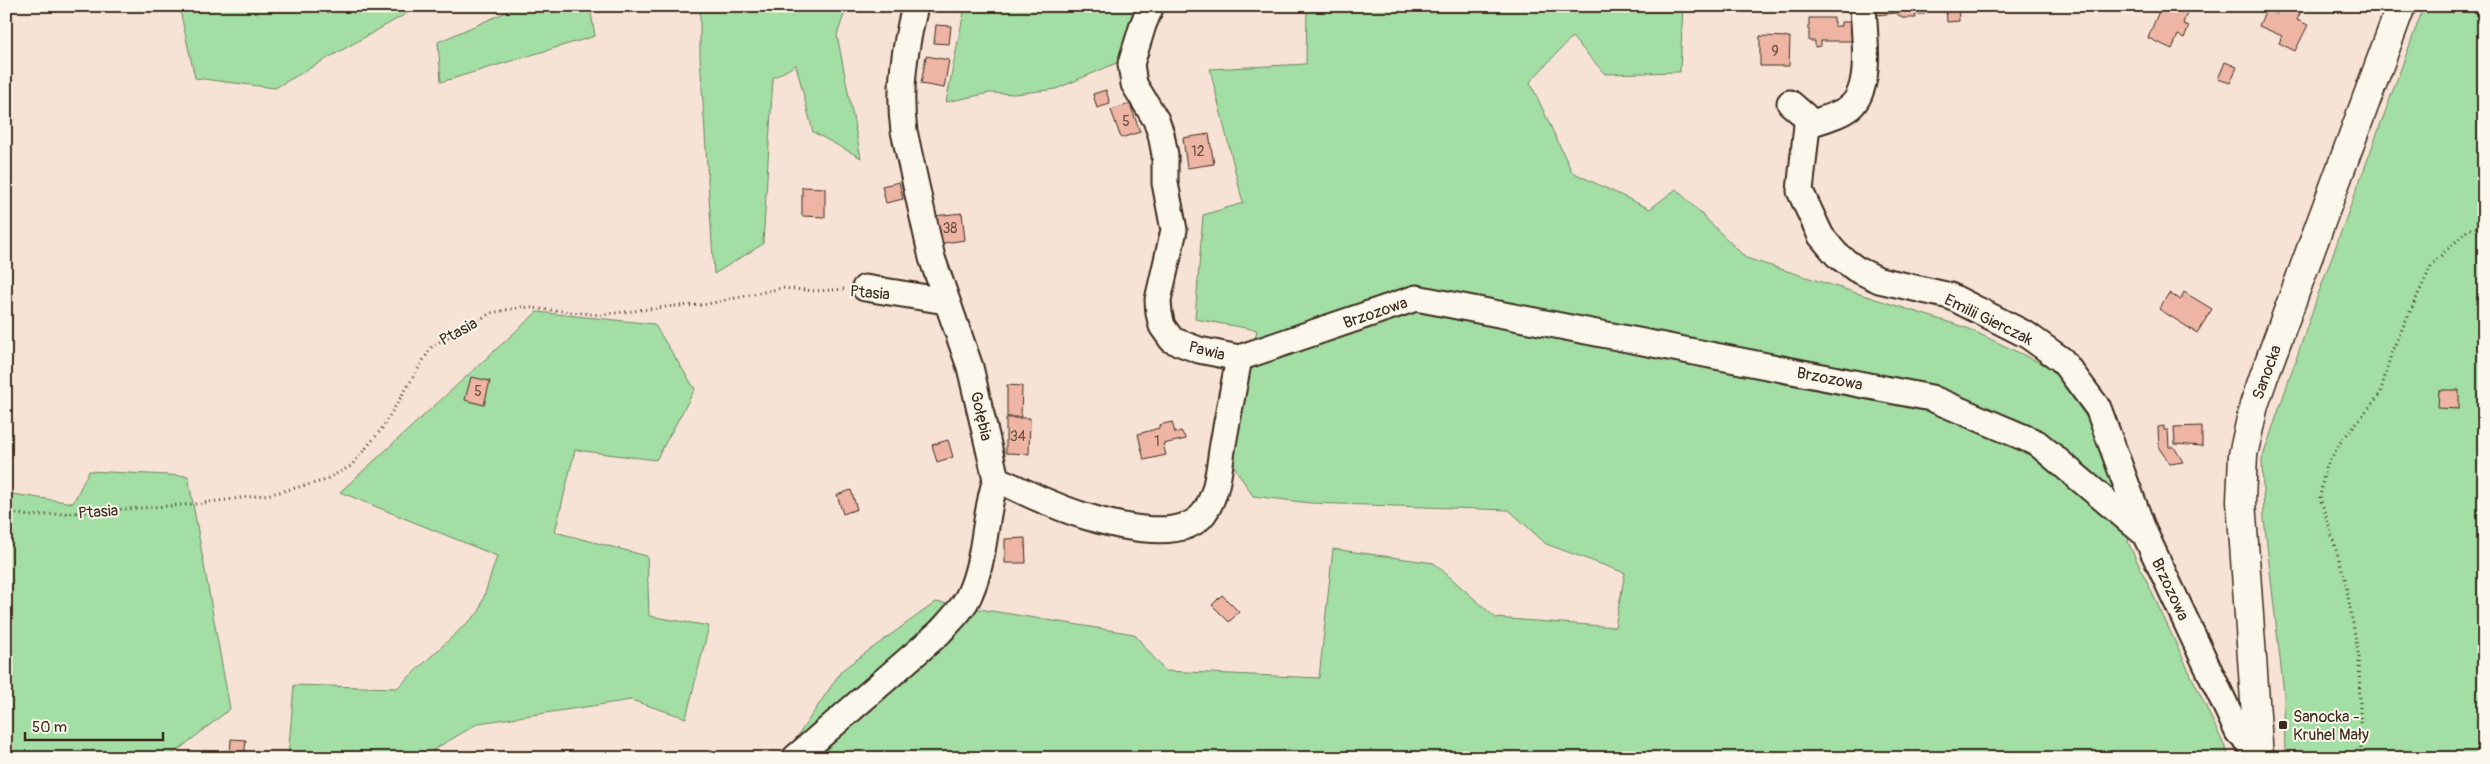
<svg xmlns="http://www.w3.org/2000/svg" width="2490" height="764" font-family="Pangolin,sans-serif">
<rect width="100%" height="100%" fill="#f7e3d6"/>
<filter id="ink" filterUnits="userSpaceOnUse"><feTurbulence type="fractalNoise" baseFrequency=".02" numOctaves="2"/><feDisplacementMap in="SourceGraphic" scale="10" xChannelSelector="R" yChannelSelector="G"/><feConvolveMatrix kernelMatrix="1 2 1 2 8 2 1 2 1" color-interpolation-filters="sRGB"/></filter>
<g filter="url(#ink)">
<path fill="#a3dea4" stroke="#6f8461" d="M179,6H412L411,11L275,88L195,78Z
M520,6H590L595,36L441,82L438,42Z
M700,6H847L837,35L861,158L813,132L796,65L773,78L763,244L714,274L700,56Z
M965,6H1143L1121,61L1056,89L1015,94L990,93L946,102Z
M1307,6H1683L1680,72L1605,74L1572,37L1530,82L1572,172L1650,209L1676,189L1746,258L1967,328L2051,368L2108,447L2133,515L2128,542L2230,758H783L842,670L936,602L1134,634L1165,671L1319,678L1333,549L1434,563L1496,618L1615,627L1625,573L1546,544L1509,510L1310,503L1253,496L1228,457L1257,330L1195,319L1203,215L1243,203L1210,69L1306,64Z
M2424,6H2484V758H2285L2284,694L2264,519L2262,459L2319,292Z
M537,312L654,324L695,389L656,460L575,450L555,532L647,556L649,616L709,626L686,718L631,700L479,723L433,750L438,758H288L294,685L397,688L479,612L497,556L340,492Z
M89,471L188,476L230,709L168,758H6V493L73,503Z"/>
<path fill="#eeb5a4" stroke="#3b2a1e" d="M859,6H885L883,12Z
M1262,6H1286L1285,10L1261,8Z
M1877,6H1925V14H1915L1916,18H1902L1896,13L1877,15Z
M1946,6H1958L1959,21L1947,22Z
M2161,6H2172L2187,12L2183,24L2189,26L2184,38L2178,35L2172,49L2148,38Z
M2280,6H2289L2301,11L2297,20L2308,25L2295,51L2279,43L2282,36L2259,26L2266,9L2277,14Z
M1809,18H1834V26H1841V22H1852V41H1821V46L1815,47V41H1809Z
M936,25L951,26L949,44L934,43Z
M1760,36L1790,37L1789,66H1760Z
M926,56L949,60L944,88L921,84Z
M2225,62L2237,67L2230,83L2218,79Z
M1106,90L1110,104L1097,108L1093,94Z
M1130,104L1140,132L1121,138L1111,110Z
M1209,134L1214,164L1187,168L1183,138Z
M899,182L903,199L886,203L882,186Z
M802,187L825,188V217L802,216Z
M962,213L965,240L937,244L934,216Z
M2184,292L2212,309L2197,333L2159,309L2169,293L2180,300Z
M471,377L490,381L484,405L465,400Z
M1007,385L1022,386L1021,417H1007Z
M2439,390H2459V409L2438,408Z
M1006,418H1030L1029,454L1006,453Z
M1172,422L1175,433L1181,431L1186,439L1163,444L1166,455L1144,460L1138,434L1159,428V425Z
M2164,426V430H2168L2169,447H2174L2183,462L2170,464L2159,448L2158,427Z
M2202,426V446L2175,444L2174,427Z
M948,440L953,457L937,462L932,445Z
M851,490L857,509L843,514L837,495Z
M1025,538L1026,563H1005V539Z
M1222,595L1239,612L1229,622L1212,605Z
M231,739L246,740L244,758H230Z
M222,751H230V758H222Z"/>
<g fill="none" stroke-linecap="round" stroke-linejoin="round">
<g stroke="#3b2a1e" stroke-width="29">
<path id="minor" d="M1150,8L1143,25L1131,64L1134,84L1156,120L1161,134L1165,155V183L1174,230L1158,300L1159,313L1162,326L1172,340L1199,350L1239,358L1416,298L1931,398L2037,443L2145,534L2238,732L2259,753
M1790,103L1805,116L1807,125L1800,191L1821,236L1837,255L1856,269L1879,280L1950,296L2027,335L2062,360L2098,408L2144,532
M1807,125C1820,120 1839,116 1850,107C1873,88 1864,34 1863,6
M865,288L946,301
M996,479C1015,487 1033,497 1052,504C1084,518 1179,549 1204,513C1218,494 1219,467 1223,444C1228,415 1234,386 1239,358
M795,758L939,633C950,621 964,608 970,593C986,557 984,516 996,479L970,367L932,258L904,131C898,88 905,48 915,6"/>
</g>
<g stroke="#3b2a1e" stroke-width="31">
<path id="major" d="M2259,758L2241,501L2243,455L2254,405L2264,376L2401,6"/>
</g>
<path stroke="#3b2a1e" stroke-width="3" stroke-dasharray="1 4" stroke-linecap="butt" d="M6,512L29,516L195,504L271,494L323,481L351,466L381,430L432,346L491,313L522,307L600,315L674,306L703,305L782,288L816,291L845,289
M2361,758L2359,658L2345,579L2320,497L2325,469L2340,443L2380,394L2392,351L2432,264L2468,230L2484,225"/>
<use href="#minor" stroke="#fbf7ec" stroke-width="25"/>
<use href="#major" stroke="#fbf7ec" stroke-width="28"/>
</g>
</g>
<rect fill="#3b2a1e" stroke="#fbf7ec" stroke-width="2" x="2278" y="720" width="10" height="10" rx="2.5"/>
<g text-anchor="middle" stroke-width="4" stroke-linejoin="round" paint-order="stroke">
<g font-size="14" fill="#684d40">
<text x="1775" y="56">9</text>
<text x="1126" y="126">5</text>
<text x="1198" y="156">12</text>
<text x="950" y="233">38</text>
<text x="478" y="396">5</text>
<text x="1018" y="441">34</text>
<text x="1157" y="446">1</text>
</g>
<g font-size="16" fill="#3b2a1e" stroke="#fbf7ec">
<text transform="translate(870 292) rotate(5)" y="6">Ptasia</text>
<text transform="translate(1375 312) rotate(-19)" y="6">Brzozowa</text>
<text transform="translate(1989 319) rotate(26)" y="6">Emilii Gierczak</text>
<text transform="translate(458 331) rotate(-29)" y="6">Ptasia</text>
<text transform="translate(1207 350) rotate(14)" y="6">Pawia</text>
<text transform="translate(2266 372) rotate(-70)" y="6">Sanocka</text>
<text transform="translate(1830 378) rotate(11)" y="6">Brzozowa</text>
<text transform="translate(982 416) rotate(77)" y="6">Gołębia</text>
<text transform="translate(98 511) rotate(-4)" y="6">Ptasia</text>
<text transform="translate(2171 589) rotate(65)" y="6">Brzozowa</text>
</g>
<g font-size="16" fill="#3b2a1e" stroke="#fbf7ec" text-anchor="start">
<text x="2293" y="722">Sanocka -<tspan x="2293" dy="18">Kruhel Mały</tspan></text>
</g>
</g>
<rect width="2490" height="764" fill="none" stroke="#fbf7ec" stroke-width="25"/>
<rect x="12" y="12" width="2465" height="739" fill="none" stroke="#3b2a1e" stroke-width="2" filter="url(#ink)"/>
<path d="M25 732v8h138v-8" fill="none" stroke="#3b2a1e" stroke-width="2.5"/>
<text x="32" y="732" font-size="15" fill="#3b2a1e" stroke="#fbf7ec" stroke-width="4" paint-order="stroke">50 m</text>
</svg>
